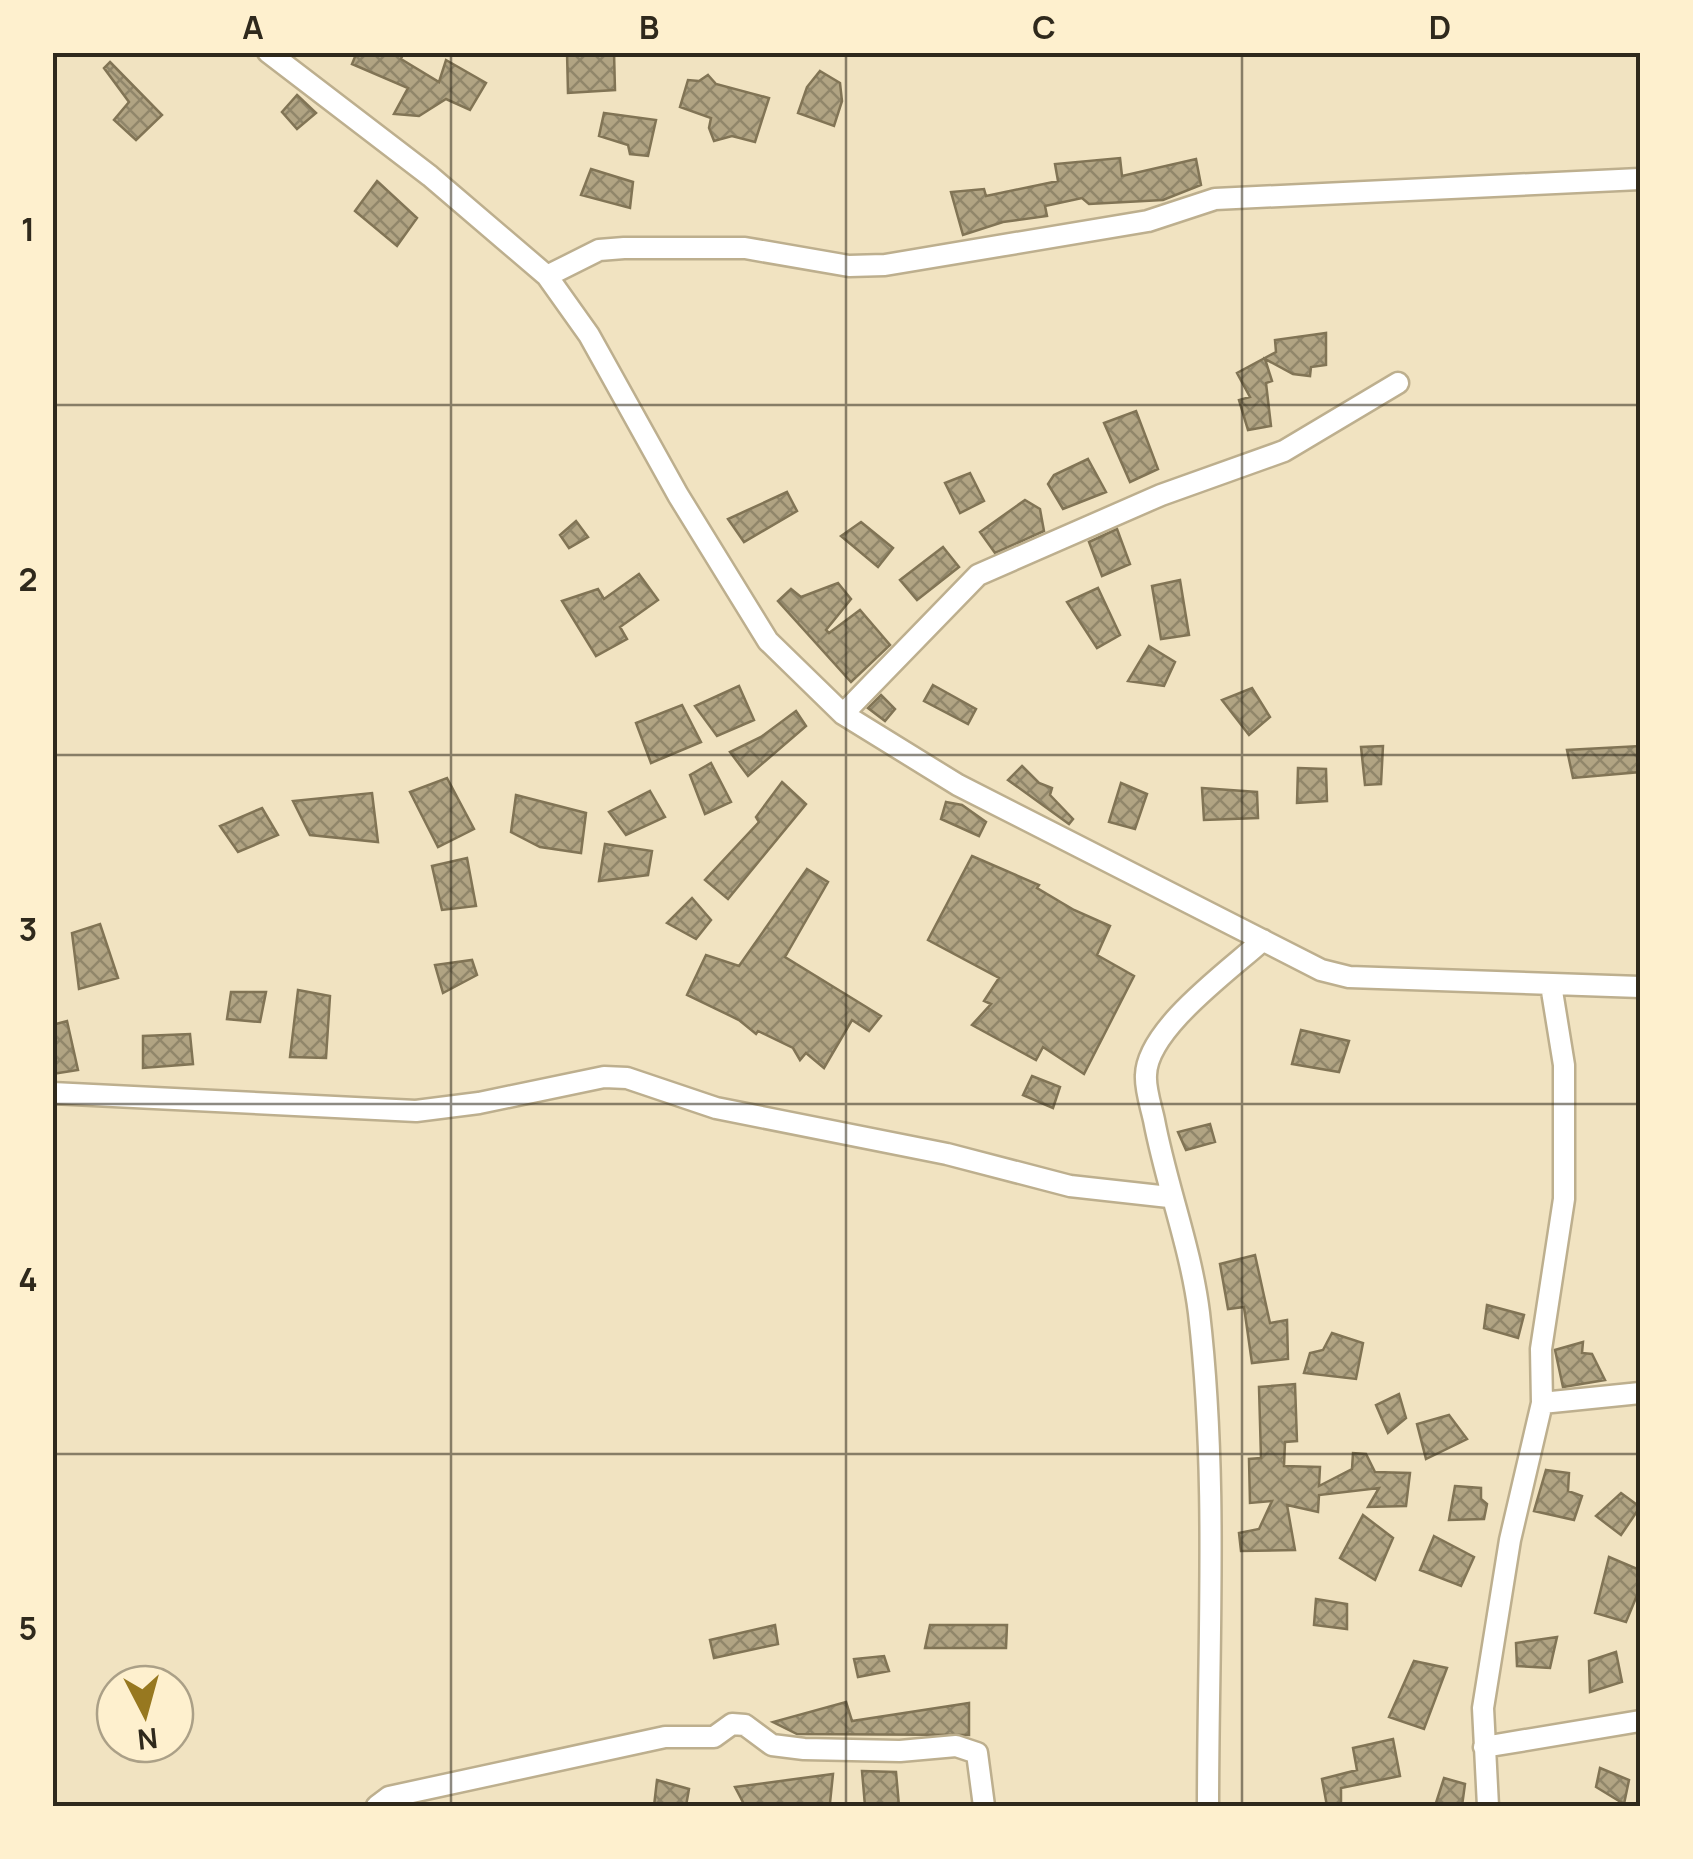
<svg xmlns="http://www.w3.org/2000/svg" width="1693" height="1859" font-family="Manrope,sans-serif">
<defs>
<pattern id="building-cross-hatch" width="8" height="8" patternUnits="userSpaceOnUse" patternTransform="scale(2.5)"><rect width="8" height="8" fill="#b1a483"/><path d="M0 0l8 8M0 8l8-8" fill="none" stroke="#90866a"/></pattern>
</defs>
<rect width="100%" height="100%" fill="#f1e3c1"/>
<path fill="url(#building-cross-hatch)" stroke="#817455" stroke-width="2.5" d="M357,52H404L401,59L439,82L446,60L486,83L470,110L446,99L419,116L394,114L408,88L352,64Z
M567,52H614L615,90L568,93Z
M110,62L162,115L136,140L114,120L129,102L104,68Z
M820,71L840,83L842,101L834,126L798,113L807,87Z
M708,75L716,84L769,98L755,142L732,136L714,141L709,128L711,118L680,107L688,80L699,81Z
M297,95L316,113L297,129L282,112Z
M604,113L656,120L648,156L630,154L628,145L599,136Z
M1120,158L1122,176L1196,159L1201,185L1163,200L1089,204L1082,198L1045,206L1047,216L1003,222L963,235L951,192L984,189L986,196L1058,181L1055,164Z
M591,169L633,182L630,208L581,195Z
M377,181L417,218L397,246L355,211Z
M1326,333V365L1311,367L1310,376L1293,374L1265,359L1272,381L1266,383L1271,426L1248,430L1239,400L1250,397L1237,373L1276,352L1275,340Z
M1136,411L1158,469L1130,482L1104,423Z
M1088,459L1106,492L1063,509L1048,484L1054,475Z
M970,473L984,501L960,513L945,483Z
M787,492L797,511L744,542L728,519Z
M1025,500L1040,509L1044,531L995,553L980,532Z
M576,521L588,537L569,548L560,535Z
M861,522L893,548L878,567L841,536Z
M1117,529L1130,564L1102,576L1089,542Z
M943,547L959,567L917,600L900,580Z
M639,574L658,600L620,627L627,639L596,656L562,601L598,589L604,599Z
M1180,580L1189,635L1161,639L1152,586Z
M838,583L851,599L826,630L829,633L860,610L890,645L851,682L778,601L791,589L801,597Z
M1098,588L1120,635L1097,648L1067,602Z
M1149,646L1175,662L1164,686L1128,681Z
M933,685L976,709L968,724L924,701Z
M739,686L754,720L717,736L695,706Z
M1252,688L1270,717L1249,735L1222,700Z
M881,695L895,709L885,721L868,708Z
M682,705L701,742L651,763L636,723Z
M796,711L806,726L748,776L730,752L761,737Z
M1383,746L1381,784L1365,785L1361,747Z
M1640,746V772L1573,778L1567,750Z
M711,763L731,802L705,814L690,775Z
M1022,766L1039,783L1052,788L1050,795L1073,819L1069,824L1008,780Z
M1298,768L1326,769L1327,801L1297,803Z
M447,778L474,829L438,847L410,792Z
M782,782L806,804L728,899L705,880L759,822L756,817Z
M1121,783L1147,794L1135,829L1109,822Z
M1202,788L1257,792L1258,818L1204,820Z
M650,791L665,817L626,835L609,812Z
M372,793L378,842L310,835L293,801Z
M516,795L586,813L581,853L540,847L511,832Z
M946,802L962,805L986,822L979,836L941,819Z
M262,808L278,835L238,852L220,826Z
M605,844L652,851L648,875L599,881Z
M972,856L1039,885L1037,888L1074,910L1110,926L1097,955L1134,976L1084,1074L1043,1047L1036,1060L972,1025L991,1004L984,1001L999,978L928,940Z
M467,858L476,906L442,910L432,866Z
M807,869L828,882L785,957L881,1016L869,1031L852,1020L824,1068L806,1053L800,1060L793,1048L758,1031L756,1034L739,1020L687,995L706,955L739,966Z
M692,898L711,920L696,939L667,923Z
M100,924L118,978L79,989L72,933Z
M472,960L477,975L443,993L435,965Z
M298,990L330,996L326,1058L290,1057Z
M231,992H266L260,1022L227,1019Z
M67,1021L78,1070L52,1074V1025Z
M1301,1030L1349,1041L1339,1072L1292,1064Z
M190,1034L193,1064L143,1068V1036Z
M1032,1076L1060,1087L1053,1108L1023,1095Z
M1210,1124L1215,1142L1186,1150L1178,1132Z
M1255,1255L1270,1323L1287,1320L1288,1359L1252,1363L1244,1307L1228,1309L1220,1264Z
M1487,1305L1524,1315L1518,1338L1484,1328Z
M1332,1333L1363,1343L1356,1379L1304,1373L1310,1353L1323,1350Z
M1583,1342L1582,1353L1592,1354L1605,1380L1563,1387L1555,1350Z
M1295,1384L1297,1441L1285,1442L1284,1466L1320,1467L1319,1486L1352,1469L1353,1453L1366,1454L1375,1472L1410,1473L1406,1506L1368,1507L1379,1488L1319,1495L1318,1512L1287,1505L1295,1550L1241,1551L1239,1533L1259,1529L1272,1501L1250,1503L1249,1459L1261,1458L1259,1387Z
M1399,1394L1406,1418L1388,1433L1376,1405Z
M1449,1415L1467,1439L1426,1459L1417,1424Z
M1546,1470L1569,1473L1568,1491L1582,1496L1574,1520L1534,1511Z
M1455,1486L1481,1488V1499L1487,1504L1484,1519L1449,1520Z
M1621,1493L1640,1507L1621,1535L1596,1516Z
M1363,1515L1393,1538L1375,1580L1340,1558Z
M1434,1536L1474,1557L1461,1586L1420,1570Z
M1609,1557L1640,1570V1588L1626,1622L1595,1613Z
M1316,1599L1347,1604V1629L1314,1625Z
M775,1625L778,1644L714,1658L710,1640Z
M930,1625H1007L1006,1648H925Z
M1557,1637L1550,1668L1517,1666L1516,1643Z
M1616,1652L1622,1682L1590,1692L1589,1661Z
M884,1656L889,1671L858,1677L854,1659Z
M1414,1661L1447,1668L1424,1729L1389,1717Z
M846,1702L852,1721L969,1703V1735L797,1734L773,1722Z
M1393,1739L1400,1776L1341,1788V1806H1327L1322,1779L1357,1770L1353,1748Z
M1600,1768L1629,1780L1624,1804L1596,1787Z
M862,1771L896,1772L899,1806H865Z
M833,1774L830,1803L808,1806H745L735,1787Z
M1444,1778L1465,1784L1462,1806H1435Z
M657,1780L689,1789L686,1806H654Z"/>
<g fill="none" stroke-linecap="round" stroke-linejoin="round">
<g stroke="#bdaf8e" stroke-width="25">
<path id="minor" d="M268,52L430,176L547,276L589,335L678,495L768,641L843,714L958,785L1321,970L1349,977L1640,987
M547,276L599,250L624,248H745L849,266L885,265L1148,221L1215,199L1640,179
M843,714L978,575L1161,495L1284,451L1398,383
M52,1093L416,1111L479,1103L604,1077L627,1078L716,1108L947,1154L1070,1186L1169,1197
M1542,1403L1640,1393
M1484,1747L1640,1721
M377,1806L389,1797L665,1737H714L732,1724L745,1725L772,1745L804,1749L900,1751L956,1746L977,1753L984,1806
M1208,1806C1208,1642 1218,1476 1199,1313C1191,1248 1166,1184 1154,1120C1151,1106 1145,1089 1146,1075C1147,1029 1230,970 1263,940
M1488,1806L1483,1708L1510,1540L1542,1403L1541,1349L1564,1199V1065L1551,985"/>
</g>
<use href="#minor" stroke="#fff" stroke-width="20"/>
</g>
<path fill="none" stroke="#2f291c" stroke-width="2.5" stroke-opacity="0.55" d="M451,52V1806M846,52V1806M1242,52V1806M52,405H1640M52,755H1640M52,1104H1640M52,1454H1640"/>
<rect width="1693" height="1859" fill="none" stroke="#fef0ce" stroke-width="110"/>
<g transform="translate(145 1714) rotate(174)"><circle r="48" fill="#fef0ce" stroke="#aba087" stroke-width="2.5"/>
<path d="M0-8L18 38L0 25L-18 38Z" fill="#977820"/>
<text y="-15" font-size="28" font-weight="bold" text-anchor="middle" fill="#2f291c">N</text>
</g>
<rect x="55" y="55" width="1583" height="1749" fill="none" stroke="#2f291c" stroke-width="4"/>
<g font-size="32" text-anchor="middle" font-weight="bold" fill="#2f291c">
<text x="253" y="39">A</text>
<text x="649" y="39">B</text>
<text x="1044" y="39">C</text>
<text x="1440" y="39">D</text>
<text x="28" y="241">1</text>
<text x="28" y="591">2</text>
<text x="28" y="941">3</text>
<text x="28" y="1291">4</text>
<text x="28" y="1640">5</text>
</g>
</svg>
